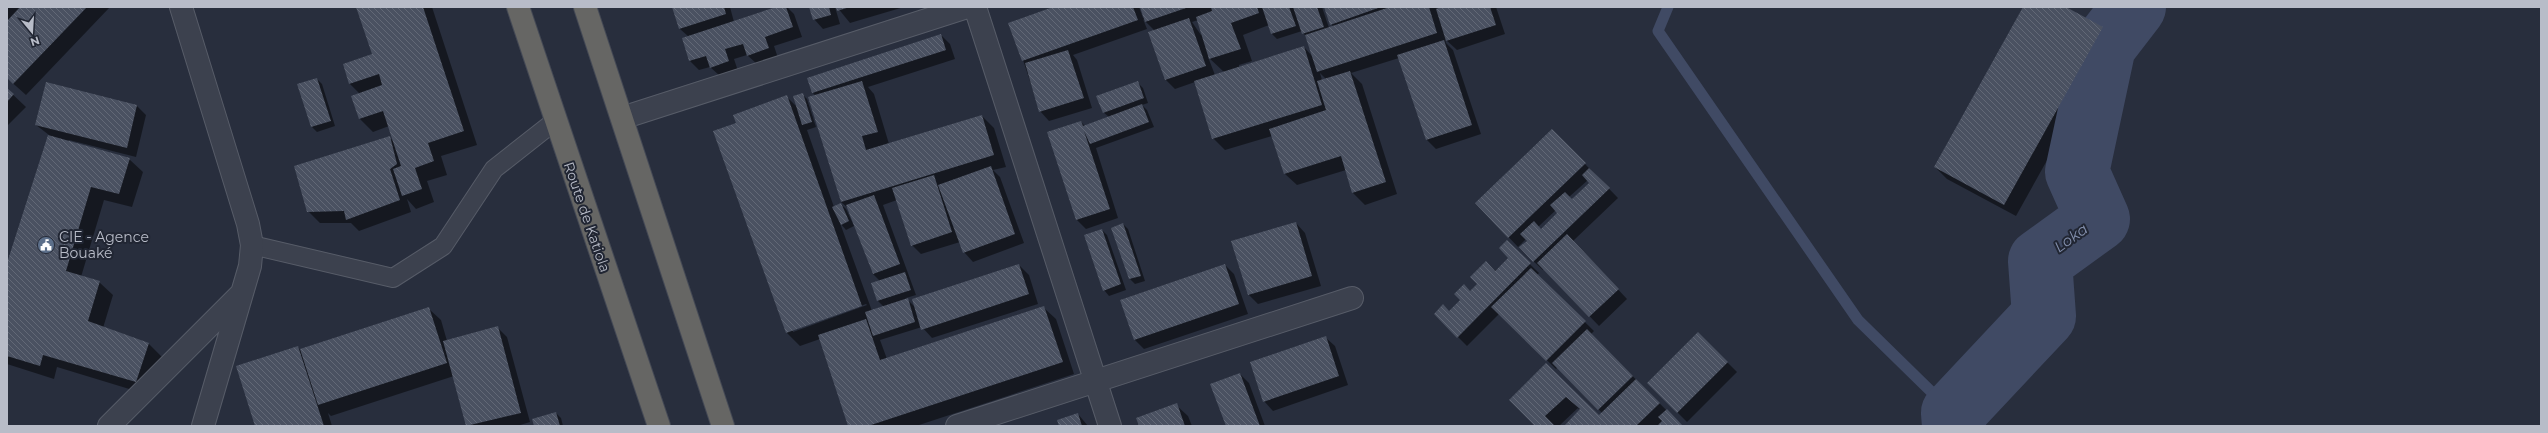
<svg xmlns="http://www.w3.org/2000/svg" width="2548" height="433" font-family="Montserrat,sans-serif">
<defs>
<pattern id="building-back-hatch" width="6" height="6" patternUnits="userSpaceOnUse"><rect width="6" height="6" fill="#4a5161"/><path d="M-1 5l2 2M0 0l6 6M5-1l2 2" fill="none" stroke="#626876"/></pattern>
</defs>
<rect width="100%" height="100%" fill="#282e3d"/>
<path fill="#0007" fill-rule="evenodd" d="M7,7H110L26,95L7,78Z
M358,7H432L477,145L441,156L447,175L427,181L434,202L416,209L407,199L411,212L359,231L351,223H320L308,211L389,137L395,143L389,126L373,132L360,119V94L350,84L344,64L373,55Z
M673,7H730L734,22L779,7H787L794,14L802,37L774,46L778,58L757,64L747,55L734,59L738,71L720,76L710,67L699,70L690,61L689,37L680,29Z
M810,7H835L840,24L823,29L814,19Z
M837,7H904L850,23Z
M1056,7H1139L1143,18L1144,17L1141,7H1322L1329,28L1333,27L1325,7H1496L1505,34L1457,50L1445,39L1446,43L1453,50L1481,134L1436,149L1427,140L1399,58L1351,73L1362,84L1397,194L1365,205L1353,193L1346,170L1297,185L1285,174L1272,136L1225,150L1213,138L1195,82L1175,89L1166,80L1155,31L1143,19L1147,29L1073,55L1077,60L1092,108L1049,121L1040,111L1023,60ZM1198,20L1202,34L1201,35L1192,22ZM1269,25L1272,34L1277,39L1302,31L1307,38L1313,57L1304,47L1239,67V65L1252,61L1243,35ZM1208,57L1224,72L1215,75ZM1320,73L1326,79L1322,80Z
M2024,7H2064L2102,28L2114,40L2016,216L1947,179L1935,167Z
M941,35L950,44L955,59L868,87L874,94L889,144L982,116L994,128L1006,167L993,170L1000,177L1024,243L973,262L964,252L960,242L921,254L912,245L897,200L883,205L916,295L906,298L915,307L1019,265L1029,275L1038,304L932,338L922,327L880,340L887,359L1044,308L1056,319L1074,374L916,426H849L820,339L800,346L787,333L715,131L737,124L786,96L797,107L802,94L807,99L816,127L807,130L834,207L841,204L846,209L854,226L846,230L840,223L872,311L884,307L878,301L880,281L873,274L849,209L841,202L816,96L813,93ZM866,304L867,305L793,332V330Z
M317,79L322,84L335,126L317,132L312,127Z
M1138,83L1143,88L1148,103L1142,105L1147,110L1154,127L1096,148L1118,218L1086,229L1076,219L1081,122L1085,126L1109,117L1103,112Z
M7,89L26,107L7,126Z
M137,106L146,115L136,157L69,140L68,142L129,159L143,172L132,207L104,200L81,277L99,282L113,295L103,328L149,344L162,357L149,395L57,367L54,379L7,364V266L49,135L36,125Z
M1552,130L1618,198L1573,241L1627,299L1599,326L1544,269L1543,270L1533,261L1526,239L1518,247L1476,203ZM1588,180L1590,183L1572,200L1569,197ZM1556,210L1559,213L1541,230L1538,227Z
M1296,223L1305,233L1321,286L1258,304L1249,295L1233,242Z
M1123,224L1128,229L1145,281L1135,284L1130,279L1113,228Z
M1102,230L1107,235L1126,290L1109,296L1104,290Z
M1507,242L1539,273L1537,275L1594,331L1591,334L1682,426H1565L1580,410L1578,408L1559,426H1536L1546,364L1599,417L1602,413L1558,367L1556,369L1499,314L1467,346L1435,314L1449,312L1509,258Z
M1225,265L1234,274L1248,314L1144,349L1135,340L1121,300Z
M429,309L441,320L447,341L497,327L507,337L530,422L517,426H467L454,376L331,416L328,413L332,426H256L298,347L300,350Z
M1698,333L1737,372L1687,422L1648,383Z
M1325,337L1335,346L1348,385L1273,411L1264,401Z
M1240,374L1249,383L1265,426H1227Z
M1176,405L1188,416L1192,426H1140Z
M556,413L561,418L563,426H535Z
M1078,414L1088,426H1060Z"/>
<g fill="none" stroke-linecap="round" stroke-linejoin="round">
<path stroke="#404a64" stroke-width="11" d="M1668,7L1658,31L1858,320L1953,413"/>
<path stroke="#404a64" stroke-width="64" d="M1954,426L1953,413L2044,316L2040,261L2098,219L2077,172L2104,46L2134,7"/>
</g>
<path fill="url(#building-back-hatch)" d="M20,7H87L13,84L7,78V21Z
M356,7H423L464,131L428,143L434,161L415,168L422,189L402,196L393,169L401,166L383,111L359,119L351,96L382,85L379,74L349,84L343,64L372,54Z
M672,7H724L726,14L679,29Z
M776,7H786L793,27L765,37L769,48L747,56L743,44L725,49L729,61L710,68L706,56L689,61L682,38Z
M809,7H829L831,15L813,20Z
M836,7H850L837,11Z
M1053,7H1133L1138,20L1022,61L1008,23Z
M1140,7H1189L1145,22Z
M1211,7H1257L1259,13L1231,23L1241,49L1209,59L1196,17L1212,11Z
M1262,7H1289L1296,26L1271,34Z
M1293,7H1317L1324,27L1302,34Z
M1324,7H1381L1330,25Z
M1390,7H1429L1437,33L1317,72L1305,35Z
M1441,7H1490L1496,25L1446,41L1436,9Z
M2023,7H2066L2103,27L2004,205L1934,167Z
M1189,18L1206,66L1165,80L1148,32Z
M941,34L946,50L812,93L807,78Z
M1444,40L1472,125L1426,140L1397,55Z
M1304,46L1322,105L1212,139L1194,81Z
M1068,50L1084,98L1039,112L1025,63Z
M1350,71L1386,182L1352,193L1341,156L1284,174L1269,129L1326,110L1317,81Z
M317,78L331,121L311,127L297,84Z
M862,81L878,132L862,136L866,150L982,115L994,155L841,202L808,97Z
M1138,81L1144,98L1103,113L1096,96Z
M46,82L137,105L127,148L35,125Z
M7,88L14,94L7,102Z
M803,93L812,122L802,125L793,96Z
M787,95L862,306L786,333L713,131L736,123L733,115Z
M1142,104L1149,122L1090,144L1084,131L1110,209L1076,220L1047,132L1081,121L1083,126Z
M1552,129L1586,163L1508,238L1475,203Z
M48,135L130,158L119,194L91,187L66,271L100,281L88,321L149,343L136,382L43,355L40,366L7,356V263Z
M390,136L397,164L390,169L400,200L346,220L344,211L307,212L294,166Z
M991,166L1015,234L963,253L938,185Z
M1589,168L1610,188L1533,262L1519,247L1527,241L1520,234L1534,221L1541,229L1557,213L1550,205L1565,192L1572,199L1589,183L1582,175Z
M934,175L952,232L911,246L892,188Z
M874,195L900,264L873,274L846,205Z
M841,203L849,221L841,225L832,207Z
M1296,222L1312,276L1248,295L1231,241Z
M1123,223L1141,276L1129,279L1111,228Z
M1102,229L1121,284L1103,291L1084,235Z
M1567,234L1619,289L1589,317L1537,263Z
M1507,240L1531,263L1457,338L1434,314L1443,304L1449,311L1460,300L1454,294L1464,284L1470,291L1477,284L1470,277L1486,261L1495,271L1508,258L1499,248Z
M1019,264L1029,294L921,330L912,299Z
M1225,264L1239,304L1134,340L1120,300Z
M1531,268L1586,321L1546,361L1491,307Z
M905,272L911,290L877,301L871,283Z
M908,298L915,322L873,336L865,312Z
M1044,306L1063,362L868,426H848L818,335L866,319L880,360Z
M429,307L447,363L318,405L300,349Z
M498,326L521,413L466,426L443,341Z
M1587,329L1633,376L1598,410L1552,363Z
M1698,332L1728,362L1677,413L1647,383Z
M1326,336L1339,376L1263,402L1250,362Z
M298,346L324,426H255L236,366Z
M1546,363L1599,415L1636,379L1660,403L1636,426H1564L1580,409L1566,397L1545,416L1555,426H1535L1509,400Z
M1240,373L1260,426H1226L1210,384Z
M1177,403L1185,426H1139L1136,418Z
M1667,409L1683,426H1657L1662,421L1658,417Z
M556,412L560,426H534L532,419Z
M1078,413L1082,426H1059L1057,420Z"/>
<g fill="none" stroke-linecap="round" stroke-linejoin="round">
<g stroke="#575c68" stroke-width="20">
<path id="service" d="M252,245L393,278L443,246L494,169L555,121"/>
</g>
<g stroke="#575c68" stroke-width="24">
<path id="minor" d="M181,7L248,224L252,245L250,266L203,426
M975,7L1110,426
M622,118L967,7
M109,426L242,293
M957,426L1352,298"/>
</g>
<g stroke="#444955" stroke-width="24">
<path id="trunk" d="M518,7L659,426
M585,7L723,426"/>
</g>
<use href="#service" stroke="#3c414e" stroke-width="18"/>
<use href="#minor" stroke="#3c414e" stroke-width="22"/>
<use href="#trunk" stroke="#666664" stroke-width="22"/>
</g>
<defs>
<g id="civic-disc" transform="scale(0.9)"><circle r="9.5" fill="#5c6f8a" stroke="#212633"/><path d="M-.6-6.5H3V-4.5H.6V-3L4-1V1h2V6H-6V1h2V-1L-.6-3ZM-1.2 2.5V6h2.4V2.5Z" fill="#fff"/></g>
</defs>
<g fill-rule="evenodd">
<use href="#civic-disc" x="46" y="245"/>
</g>
<g text-anchor="middle" stroke-width="4" stroke-linejoin="round" paint-order="stroke">
<g font-size="14" fill="#b8bcc8" stroke="#212633">
<text transform="translate(587 217) rotate(71)" y="5">Route de Katiola</text>
</g>
<g font-size="14" fill="#b8bcc8" stroke="#212633" text-anchor="start">
<text x="59" y="242">CIE - Agence<tspan x="59" dy="16">Bouaké</tspan></text>
</g>
<g font-size="15" font-style="italic" fill="#838fac" stroke="#212633">
<text transform="translate(2071 238) rotate(-36)" y="5">Loka</text>
</g>
</g>
<rect width="2548" height="433" fill="none" stroke="#b8bcc8" stroke-width="16"/>
<g transform="translate(32 32) rotate(162)" stroke="#212633" stroke-width="3" paint-order="stroke">
<path d="M0-3L7 15L0 10L-7 15Z" fill="#b8bcc8"/>
<text y="-6" font-size="11" font-weight="bold" text-anchor="middle" fill="#b8bcc8">N</text>
</g>
</svg>
